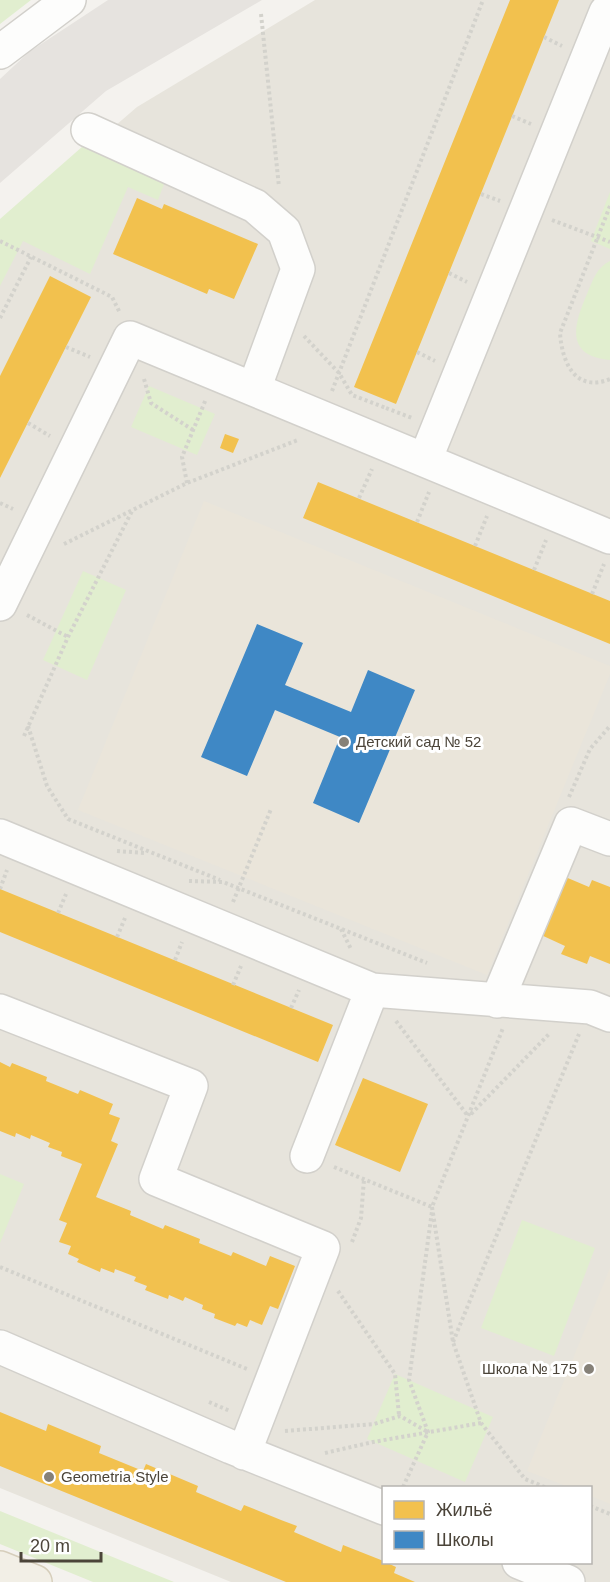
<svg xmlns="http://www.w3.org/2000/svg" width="610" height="1582" font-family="Arial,sans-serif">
<rect width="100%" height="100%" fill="#f4f2ee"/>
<path fill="#e7e4dc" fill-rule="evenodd" d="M315,0H610V1582H231L0,1488V225L137,107ZM384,1488H590V1562H384Z"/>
<path fill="#eae5da" d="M204,501L610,666V674L487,975L78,810Z
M610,1268V1504L591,1496L590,1488L569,1487L527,1471Z"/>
<path fill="#e1eecf" d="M0,0H31L0,24Z
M91,139L167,176L158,200L128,187L90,274L23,241L0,286V219Z
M610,192V249L591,241Z
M610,261V360C564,356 574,324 587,294C593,280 596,268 610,261Z
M149,386L215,414L197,455L131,427Z
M83,571L126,590L87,680L43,660Z
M0,1174L24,1184L0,1243Z
M522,1220L595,1248L554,1356L481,1328Z
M395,1374L493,1417L465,1482L367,1439Z
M0,1511L174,1582H93L0,1544Z"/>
<path fill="#e6e3df" d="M108,0H262L106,91L0,183V79L29,52Z"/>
<path fill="#f2c14e" d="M510,0H559L396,404L354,387Z
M137,198L162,209L164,204L258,244L234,299L209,289L207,294L113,254Z
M50,276L91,297L0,478V376Z
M225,434L239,439L233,453L220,448Z
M318,482L610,601V644L303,518Z
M563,876L589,887L592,880L610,887V964L590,956L587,964L561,954L565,946L539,934Z
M0,889L333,1025L318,1062L0,932Z
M0,1062L10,1067L12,1063L47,1077L46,1081L78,1094L80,1090L113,1104L109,1114L120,1118L111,1141L118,1144L96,1197L131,1211L130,1215L163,1229L165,1225L200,1239L199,1243L231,1256L233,1252L266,1266L270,1256L295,1266L278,1309L270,1306L262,1325L250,1320L247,1327L237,1323L235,1326L214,1318L215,1314L202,1309L203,1305L185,1297L183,1301L169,1295L168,1299L145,1290L147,1286L134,1281L136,1277L115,1269L114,1273L101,1268L100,1272L77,1262L79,1259L68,1254L71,1246L59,1242L67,1223L59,1220L82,1164L61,1156L62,1152L48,1147L50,1143L31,1135L30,1139L16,1133L15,1137L0,1131Z
M363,1078L428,1104L400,1172L335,1145Z
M0,1412L46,1431L48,1424L101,1446L99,1453L143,1471L146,1464L198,1486L196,1492L241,1511L244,1505L281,1520L297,1526L294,1532L341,1552L343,1545L381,1560L396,1567L394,1573L415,1582H286L0,1466Z"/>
<path fill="#3f88c5" d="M257,624L303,643L285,685L351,712L368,670L415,690L359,823L313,803L340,737L275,710L247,776L201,757Z"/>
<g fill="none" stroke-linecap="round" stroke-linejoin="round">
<g stroke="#d2d0cb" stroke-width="36">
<path id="minor" d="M0,52L69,0
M88,130L255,206L284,231L298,269L254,389
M425,460L606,12L610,14
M0,604L130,338L610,537
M0,836L372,990L590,1007L610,1015
M497,1001L571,824L610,839
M0,1011L191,1086L156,1179L323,1248L244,1453
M307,1156L372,990
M0,1347L231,1447L384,1508
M519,1562L568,1582"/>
</g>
<g stroke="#d6cebb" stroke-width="36">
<path id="major" d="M0,1568L35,1582"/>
</g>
<path stroke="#d3d2cc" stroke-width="4" stroke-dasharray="3 3" stroke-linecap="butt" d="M261,14L279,187
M544,37L562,46
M512,116L531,124
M481,194L500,201
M610,206L560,333C562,362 575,393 610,379
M552,220L610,242
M0,241L112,297L120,313
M449,273L467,282
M0,318L31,257
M304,336L339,373L352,395L386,408
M66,347L90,357
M417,352L435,361
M144,379L151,403L193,430
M332,391L483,0
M386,408L412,418
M28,423L50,436
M187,483L182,457L206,399
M359,498L372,469
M0,503L13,509
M417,522L429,492
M64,544L187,483L298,440
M475,546L487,516
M534,570L546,540
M592,594L604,564
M27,615L68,637
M28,726L47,786L68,819L220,880
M24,736L68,637L132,511
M569,797L590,749L610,726
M117,851L145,853
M189,881L223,882L427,963
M0,889L7,870
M233,902L271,809
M58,913L66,894
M341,929L351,949
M117,937L125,918
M175,960L182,942
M233,985L241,966
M291,1008L299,990
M396,1021L468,1116
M471,1114L550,1033
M334,1167L432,1207L503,1028
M432,1207L453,1342L481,1423L525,1479L547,1488
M352,1242L361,1218L364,1179
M0,1267L247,1369
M338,1291L395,1374L399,1415
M453,1342L579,1034
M209,1402L230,1411
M285,1431L374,1424L400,1416L428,1432
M325,1453L373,1442L481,1423
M403,1487L428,1432L409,1380L432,1211
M590,1506L610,1514"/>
<use href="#minor" stroke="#fdfdfc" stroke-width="33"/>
<use href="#major" stroke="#f2efe6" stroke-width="33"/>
</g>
<g fill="#868178" stroke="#fff" stroke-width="2">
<circle cx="344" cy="742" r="6"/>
<circle cx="589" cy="1369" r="6"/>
<circle cx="49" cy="1477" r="6"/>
</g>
<g text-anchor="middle" stroke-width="6" stroke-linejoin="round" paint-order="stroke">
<g font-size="15" fill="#4b4439" stroke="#fff" text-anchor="start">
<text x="356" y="747">Детский сад № 52</text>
<text x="577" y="1374" text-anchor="end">Школа № 175</text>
<text x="61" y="1482">Geometria Style</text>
</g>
</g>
<rect x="382" y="1486" width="210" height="78" fill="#ffffff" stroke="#b7b4b0" stroke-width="1.5"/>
<rect x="394" y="1501" width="30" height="18" fill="#f2c14e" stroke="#b7b4b0" stroke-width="1.5"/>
<text x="436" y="1516" font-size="18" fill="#4b4439">Жильё</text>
<rect x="394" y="1531" width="30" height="18" fill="#3f88c5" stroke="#b7b4b0" stroke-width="1.5"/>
<text x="436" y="1546" font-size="18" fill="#4b4439">Школы</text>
<path d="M21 1552v9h80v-9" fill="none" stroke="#4b4439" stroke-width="3"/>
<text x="30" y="1552" font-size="18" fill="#4b4439" stroke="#ffffff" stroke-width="4.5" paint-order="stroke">20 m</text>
</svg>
